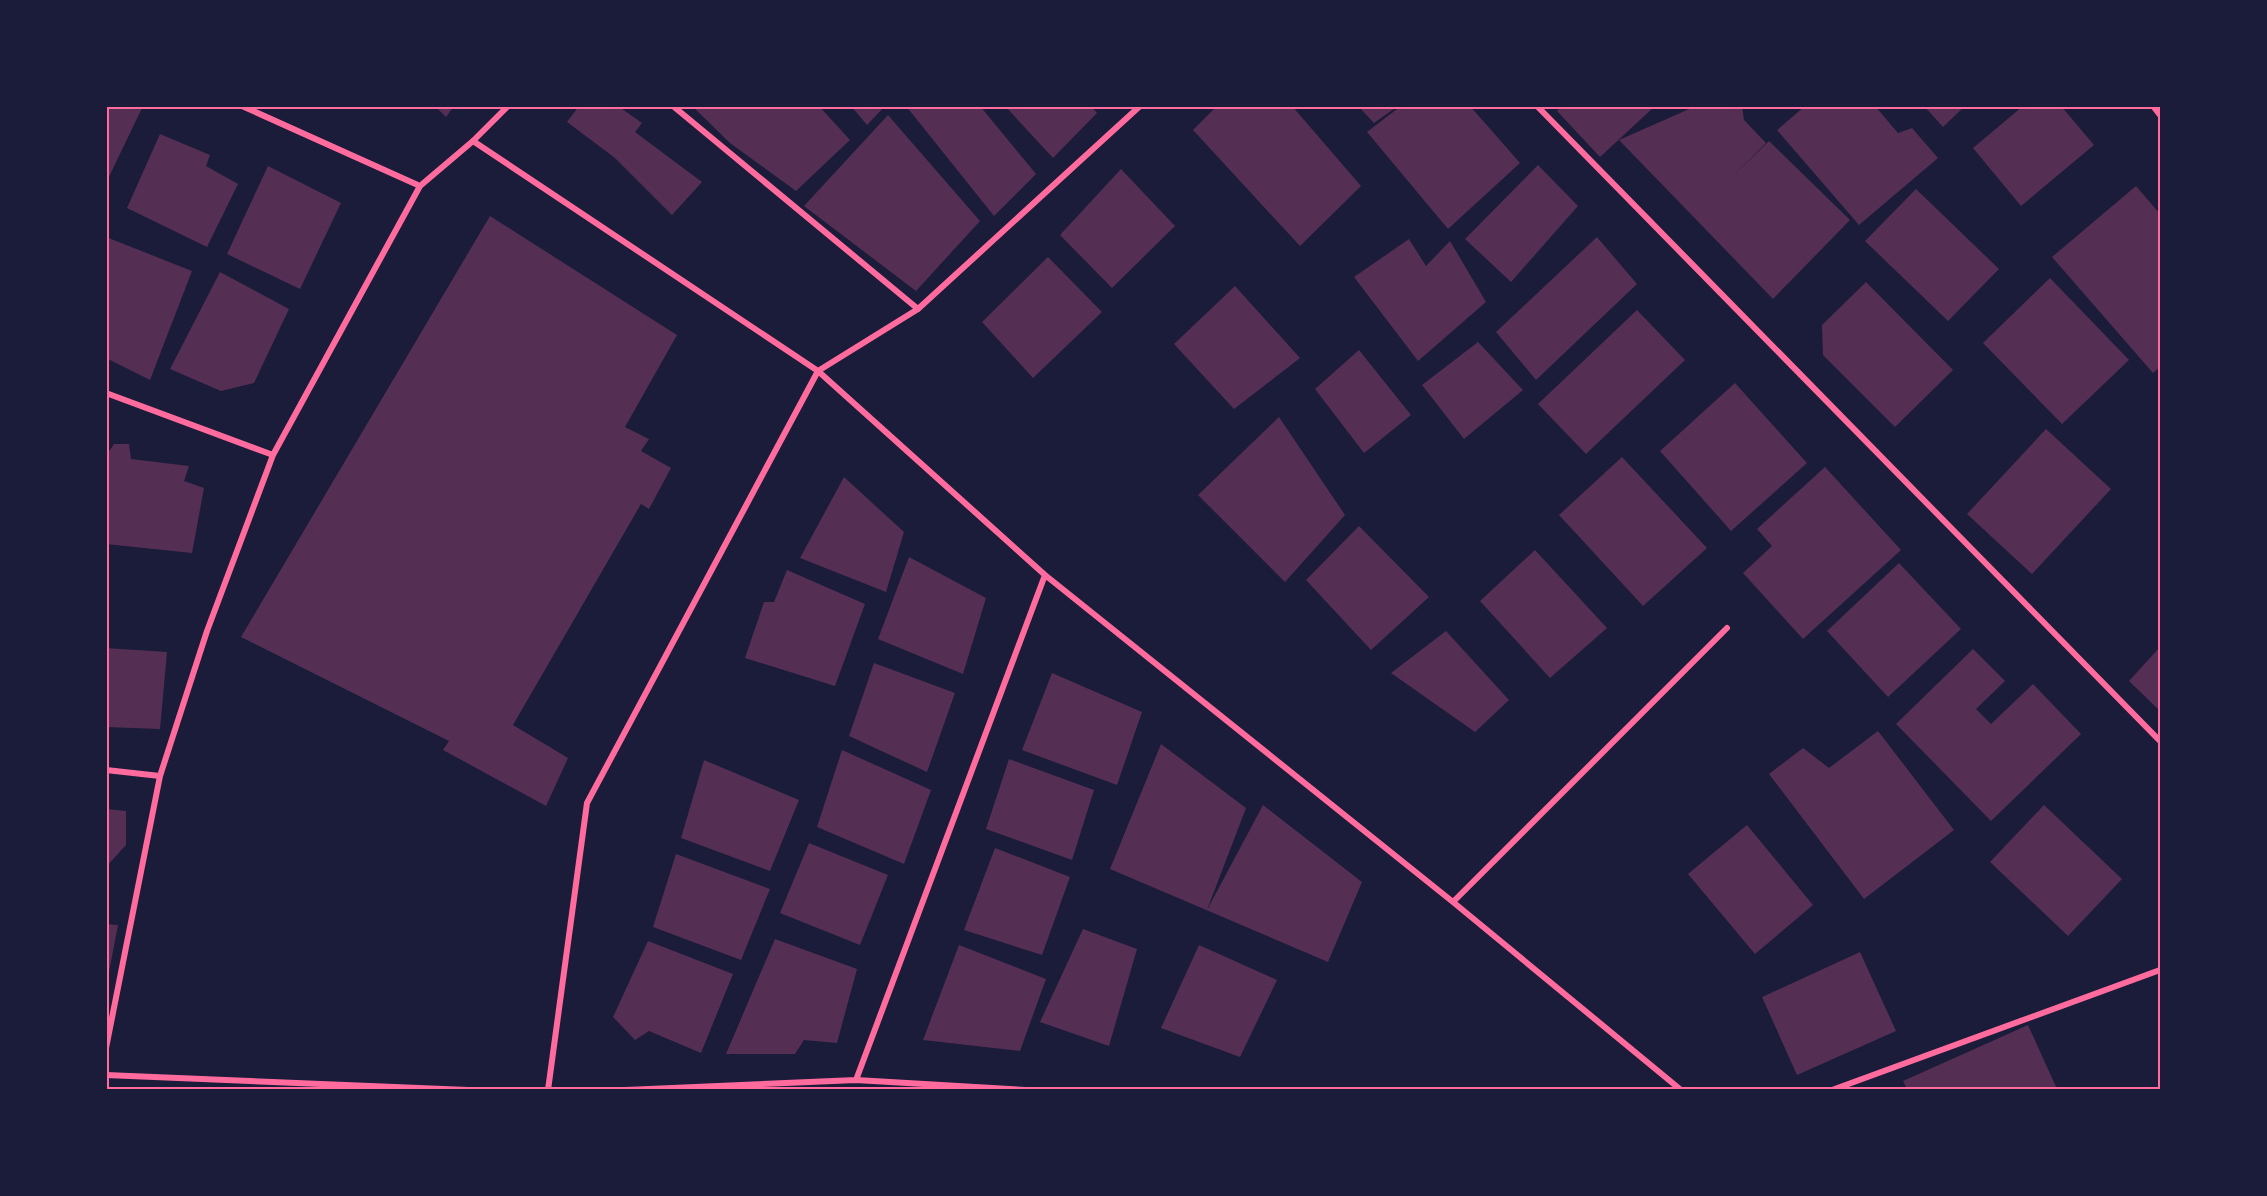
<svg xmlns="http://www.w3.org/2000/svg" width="2267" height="1196" font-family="'Space Grotesk',sans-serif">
<rect width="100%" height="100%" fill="#1b1b3a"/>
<path fill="#542f53" d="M106,106H143L106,183Z
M435,106H454L446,117Z
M579,106H618L642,123L635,132L702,182L672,215L615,158L567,122Z
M692,106H819L850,140L796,191L730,143Z
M851,106H885L867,125Z
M906,106H980L1036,174L994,216Z
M1005,106H1091L1097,113L1053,158Z
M1217,106H1292L1361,186L1300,246L1193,130Z
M1358,106H1398L1374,123Z
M1401,106H1470L1520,163L1448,229L1367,132Z
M1562,106H1655L1600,157L1557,111Z
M1696,106H1742L1744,120L1766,143L1731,178L1769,141L1850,220L1773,299L1619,140Z
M1805,106H1875L1898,133L1912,128L1938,158L1859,225L1777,130Z
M1924,106H1965L1943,127Z
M2023,106H2061L2094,145L2021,206L1973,148Z
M888,115L980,221L916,291L804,206Z
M160,134L210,155L206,166L238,184L207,247L127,208Z
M1538,165L1578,206L1511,282L1465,239Z
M268,166L341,203L300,289L227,254Z
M1121,169L1175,226L1112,288L1060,235Z
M2136,186L2160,214V367L2153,373L2052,257Z
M1916,189L1999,269L1948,321L1865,241Z
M490,216L677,335L625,427L649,439L641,451L671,468L649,509L641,504L513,725L568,758L546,806L443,750L449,741L241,637Z
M106,237L192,271L150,380L106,358Z
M1597,237L1637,284L1536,380L1496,332Z
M1409,239L1426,266L1450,241L1486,302L1418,361L1354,277Z
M1048,257L1102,312L1033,378L982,322Z
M220,272L289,309L254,383L221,391L170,369Z
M2050,278L2129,360L2062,424L1983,343Z
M1866,282L1953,370L1895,427L1823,355L1822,325Z
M1235,286L1300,358L1234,409L1174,344Z
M1637,310L1685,360L1586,454L1538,404Z
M1478,342L1523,390L1464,439L1422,385Z
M1359,350L1411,415L1364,453L1315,389Z
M1735,383L1807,463L1731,531L1660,451Z
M1279,417L1345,515L1285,582L1198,495Z
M2046,429L2111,489L2032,574L1967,514Z
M114,444H129L131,459L189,466L184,481L204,488L192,553L106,544V456Z
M1622,457L1707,548L1643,606L1559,515Z
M1825,467L1901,550L1803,639L1743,573L1772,546L1757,529Z
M844,477L904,532L886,592L800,558Z
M1359,526L1429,597L1371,650L1306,580Z
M1535,550L1607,628L1550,678L1480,601Z
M909,557L986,598L963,674L878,639Z
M1899,563L1961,629L1888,697L1827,631Z
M787,570L865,604L835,686L745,658L764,602H774Z
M1446,631L1509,700L1475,732L1391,673Z
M2160,647V711L2129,681Z
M106,648L167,652L160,729L106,727Z
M1973,649L2005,681L1976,709L1991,724L2033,684L2081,734L1991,821L1896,724Z
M874,663L955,693L927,772L849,736Z
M1052,673L1142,712L1117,785L1022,750Z
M1878,731L1954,830L1864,899L1769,774L1803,748L1829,768Z
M1161,744L1246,808L1207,910L1263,805L1362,882L1328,962L1110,869Z
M842,750L931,790L904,864L817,827Z
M1009,759L1094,790L1072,860L986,829Z
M704,760L799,800L770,871L681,838Z
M2044,805L2122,879L2068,936L1990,862Z
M106,809L126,811V845L106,867Z
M1747,825L1813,905L1755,954L1688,874Z
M809,843L888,875L860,945L780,913Z
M995,848L1070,877L1042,955L964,930Z
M676,854L770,889L741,960L653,927Z
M106,924L118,925L108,977H106Z
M1083,929L1137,949L1109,1046L1040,1022Z
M775,939L857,969L837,1043L804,1040L795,1054H726Z
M648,941L733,974L701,1053L649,1031L635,1040L613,1017Z
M959,945L1046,979L1020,1051L923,1040Z
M1199,945L1277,980L1240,1057L1161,1028Z
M1860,952L1896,1031L1797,1075L1762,997Z
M2028,1025L2057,1089H1907L1903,1081Z"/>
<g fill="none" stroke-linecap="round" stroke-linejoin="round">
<path stroke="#ff6b9d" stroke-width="6" d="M242,106L420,186
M673,106L918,309
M1537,106L2160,741
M2153,106L2160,115
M473,141L818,371L1045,575L1453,902L1681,1090
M106,393L273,455
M106,770L160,776L207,631L273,455L420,186L473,141L508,106
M1453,902L1727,628
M106,1048L160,776
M106,1075L468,1090
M856,1080L1045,575
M548,1090L587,803L818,371L918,309L1140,106
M626,1090L856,1080L1026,1090
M1832,1090L2160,970"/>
</g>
<rect width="2267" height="1196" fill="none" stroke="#1b1b3a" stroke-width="216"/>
<rect x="108" y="108" width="2051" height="980" fill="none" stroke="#ff6b9d" stroke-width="2"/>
</svg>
